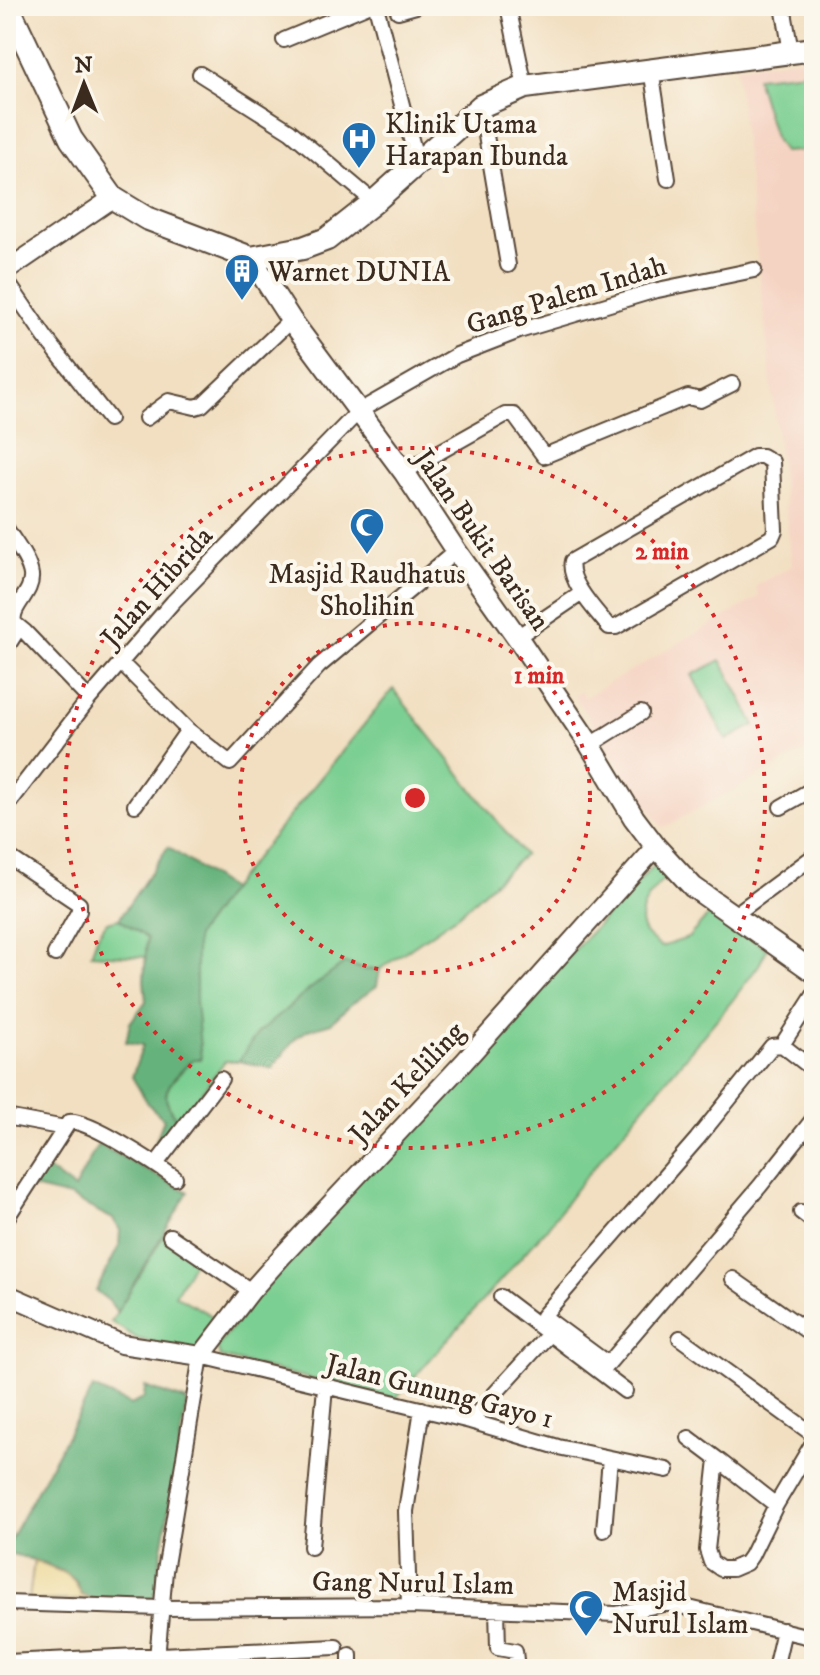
<svg xmlns="http://www.w3.org/2000/svg" width="820" height="1675" font-family="'IM FELL DW Pica',serif">
<rect width="100%" height="100%" fill="#fbf7ec"/>
<filter id="ink" filterUnits="userSpaceOnUse"><feTurbulence type="fractalNoise" baseFrequency=".0125" numOctaves="2"/><feDisplacementMap in="SourceGraphic" scale="16" xChannelSelector="R" yChannelSelector="G"/><feConvolveMatrix kernelMatrix="1 2 1 2 8 2 1 2 1" color-interpolation-filters="sRGB"/></filter>
<filter id="wash" filterUnits="userSpaceOnUse"><feTurbulence type="fractalNoise" baseFrequency=".006" numOctaves="4" result="noise"/><feDisplacementMap in="SourceGraphic" scale="32" xChannelSelector="R" yChannelSelector="G"/><feGaussianBlur stdDeviation="1.8" result="paint"/><feColorMatrix in="noise" values="0 0 0 0 0 0 0 0 0 0 0 0 0 0 0 0 0 1.4 0 .05"/><feComposite in="paint" operator="in"/></filter>
<g filter="url(#wash)">
<rect width="100%" height="100%" fill="#f2dfc1"/>
<path fill="#f5d3c2" d="M814,57V745L663,828L623,773L574,695L581,692L585,697L759,597L756,586L792,566L736,67Z"/>
<path fill="#7ccf92" stroke="#5c7c58" stroke-width="2" d="M814,71V150L783,152L774,137L756,77Z
M721,660L755,725L726,740L692,675Z
M393,689L524,855L458,915L380,969L364,970L345,963L257,1034L239,1061H225L180,1121C152,1094 172,1082 193,1059L200,1058L196,1002V936L230,889Z
M656,863L666,878C652,889 632,915 646,934C650,939 656,943 661,947L688,938L711,912L767,949L759,965L732,1001L583,1180L546,1229L395,1399L220,1357L217,1347L294,1247Z
M119,919L147,938L146,957L91,954L98,935L107,922Z
M164,1235L195,1260L175,1295L219,1320L201,1352L138,1339L111,1322Z"/>
<path fill="#65b27c" stroke="#506e4d" stroke-width="2" d="M168,847L230,889L196,936V1002L201,1059H193C171,1082 152,1094 180,1121L159,1146L155,1143L164,1119L149,1105L132,1077L143,1045L126,1042L130,1023L146,1001L144,980L147,938L119,919Z
M345,963L364,970L380,969L377,986L350,1005L331,1023L308,1030L296,1038L272,1068L239,1061L257,1034L310,989Z
M98,1144L188,1192L117,1312L109,1301L96,1291L119,1246L120,1230L113,1219L70,1197L29,1187L43,1166L74,1189Z
M145,1387L187,1401L154,1597L150,1600H94L81,1595C80,1591 79,1587 77,1583C68,1569 23,1556 6,1553V1547L93,1388L131,1405L144,1398Z"/>
<path fill="#eeda9e" stroke="#94825e" stroke-width="2" d="M34,1560C55,1573 72,1568 81,1595L94,1600H29Z"/>
</g>
<g filter="url(#ink)">
<g fill="none" stroke-linecap="round" stroke-linejoin="round">
<g stroke="#564536" stroke-width="18">
<path id="minor" d="M376,6L417,162
M508,6L525,87
M783,6L791,52
M398,11L416,6
M284,40L366,6
M651,69L668,179
M200,74L290,131L374,202
M481,106L508,265
M6,280L45,337L109,419
M146,418L169,401L195,407L202,405L291,320
M755,456H762L772,462L775,530L772,537L616,627H609C597,612 567,581 572,561Z
M404,472L505,415H514L544,456L688,397L700,400L732,384
M6,528C14,542 29,559 31,575C33,594 10,606 14,623L25,632L89,699
M517,637L582,593
M6,648L19,628
M121,663L188,730L230,763L319,666L456,551
M590,745L641,713
M135,805L188,730
M6,807L89,699L173,602L359,411L457,355L519,331L653,291L754,270
M781,807L811,790L814,793
M6,855L79,904V911L55,954
M733,916L814,856
M782,1045L814,995
M814,1070L782,1045L772,1046L697,1139L543,1316L608,1364L760,1186L814,1118
M6,1117L65,1128
M156,1164L221,1079
M801,1212L814,1222
M6,1219L69,1122C87,1118 157,1165 175,1178
M170,1236L251,1291
M733,1279L814,1336
M501,1297L625,1391
M680,1338L814,1435
M470,1421L550,1333
M689,1438L717,1459L707,1550L711,1562L721,1569H732L746,1563L751,1556L776,1505L814,1441
M717,1459L776,1505
M604,1530L610,1458
M311,1547L325,1387
M6,1603L161,1608L409,1606L616,1614L668,1603L814,1638
M409,1606L406,1511L422,1409
M497,1609L498,1648L515,1651L517,1669
M350,1655V1669
M6,1662L336,1647
M156,1669L165,1571L201,1356L470,1421L558,1447L667,1470
M775,1669L784,1630"/>
</g>
<g stroke="#564536" stroke-width="22">
<path id="tertiary" d="M6,271L113,198
M6,1294L121,1344L201,1356L251,1291L283,1255L463,1063L656,847"/>
</g>
<g stroke="#564536" stroke-width="24">
<path id="secondary" d="M251,258L291,320L404,472L456,551L517,637L590,745L634,818L656,847L693,887L814,972"/>
</g>
<g stroke="#564536" stroke-width="26">
<path id="primary" d="M8,6L71,139L113,198L146,218L251,258L303,248L327,239L374,202L481,106L525,87L814,49"/>
</g>
<use href="#minor" stroke="#fff" stroke-width="14"/>
<use href="#tertiary" stroke="#fff" stroke-width="18"/>
<use href="#secondary" stroke="#fff" stroke-width="20"/>
<use href="#primary" stroke="#fff" stroke-width="22"/>
</g>
</g>
<g fill="none" stroke="#d62828" stroke-width="4" stroke-dasharray="4 8">
<circle cx="415" cy="798" r="175"/>
<circle cx="415" cy="798" r="350"/>
</g>
<defs>
<g id="hospital-pin" transform="scale(1.8)"><path d="M0 17L-7.5 6A9.5 9.5 0 1 1 7.5 6Z" fill="#1f6fb2" stroke="#fbf7ec"/><path d="M-5-5h3v3.5h4V-5h3V5h-3V1.5h-4V5h-3Z" fill="#fff"/></g>
<g id="building-pin" transform="scale(1.8)"><path d="M0 17L-7.5 6A9.5 9.5 0 1 1 7.5 6Z" fill="#1f6fb2" stroke="#fbf7ec"/><path d="M-4-6H4V6H1V3H-1V6H-4ZM-2.5-4.3h1.7v1.8h-1.7ZM.8-4.3h1.7v1.8H.8ZM-2.5-1h1.7V.8h-1.7ZM.8-1h1.7V.8H.8Z" fill="#fff"/></g>
<g id="mosque-pin" transform="scale(1.8)"><path d="M0 17L-7.5 6A9.5 9.5 0 1 1 7.5 6Z" fill="#1f6fb2" stroke="#fbf7ec"/><path d="M3.5-4.9A6 6 0 1 0 3.5 4.9A5 5 0 1 1 3.5-4.9Z" fill="#fff"/></g>
</defs>
<g fill-rule="evenodd">
<use href="#hospital-pin" x="359" y="139"/>
<use href="#building-pin" x="242" y="271"/>
<use href="#mosque-pin" x="367" y="525"/>
<use href="#mosque-pin" x="586" y="1607"/>
</g>
<g text-anchor="middle" stroke-width="8" stroke-linejoin="round" paint-order="stroke">
<g font-size="28" fill="#3b2a1e" stroke="#fbf7ec" text-anchor="start">
<text x="385" y="133">Klinik Utama<tspan x="385" dy="32">Harapan Ibunda</tspan></text>
<text x="268" y="281">Warnet DUNIA</text>
<text x="367" y="583" text-anchor="middle">Masjid Raudhatus<tspan x="367" dy="32">Sholihin</tspan></text>
<text x="612" y="1601">Masjid<tspan x="612" dy="32">Nurul Islam</tspan></text>
</g>
<g font-size="28" fill="#3b2a1e" stroke="#fbf7ec">
<text transform="translate(566 294) rotate(-17)" y="10">Gang Palem Indah</text>
<text transform="translate(483 539) rotate(55)" y="10">Jalan Bukit Barisan</text>
<text transform="translate(156 586) rotate(-48)" y="10">Jalan Hibrida</text>
<text transform="translate(406 1082) rotate(-47)" y="10">Jalan Keliling</text>
<text transform="translate(440 1390) rotate(14)" y="10">Jalan Gunung Gayo 1</text>
<text transform="translate(413 1582) rotate(1)" y="10">Gang Nurul Islam</text>
</g>
</g>
<circle cx="415" cy="798" r="12" fill="#d62828" stroke="#fbf7ec" stroke-width="4"/>
<g font-size="24" text-anchor="middle" font-weight="bold" fill="#d62828" stroke="#fbf7ec" stroke-width="8" stroke-linejoin="round" paint-order="stroke">
<text x="662" y="559">2 min</text>
<text x="539" y="683">1 min</text>
</g>
<rect width="820" height="1675" fill="none" stroke="#fbf7ec" stroke-width="32"/>
<g transform="translate(84 84) rotate(359)" stroke="#fbf7ec" stroke-width="6" paint-order="stroke">
<path d="M0-6L14 30L0 20L-14 30Z" fill="#3b2a1e"/>
<text y="-12" font-size="22" font-weight="bold" text-anchor="middle" fill="#3b2a1e">N</text>
</g>
</svg>
